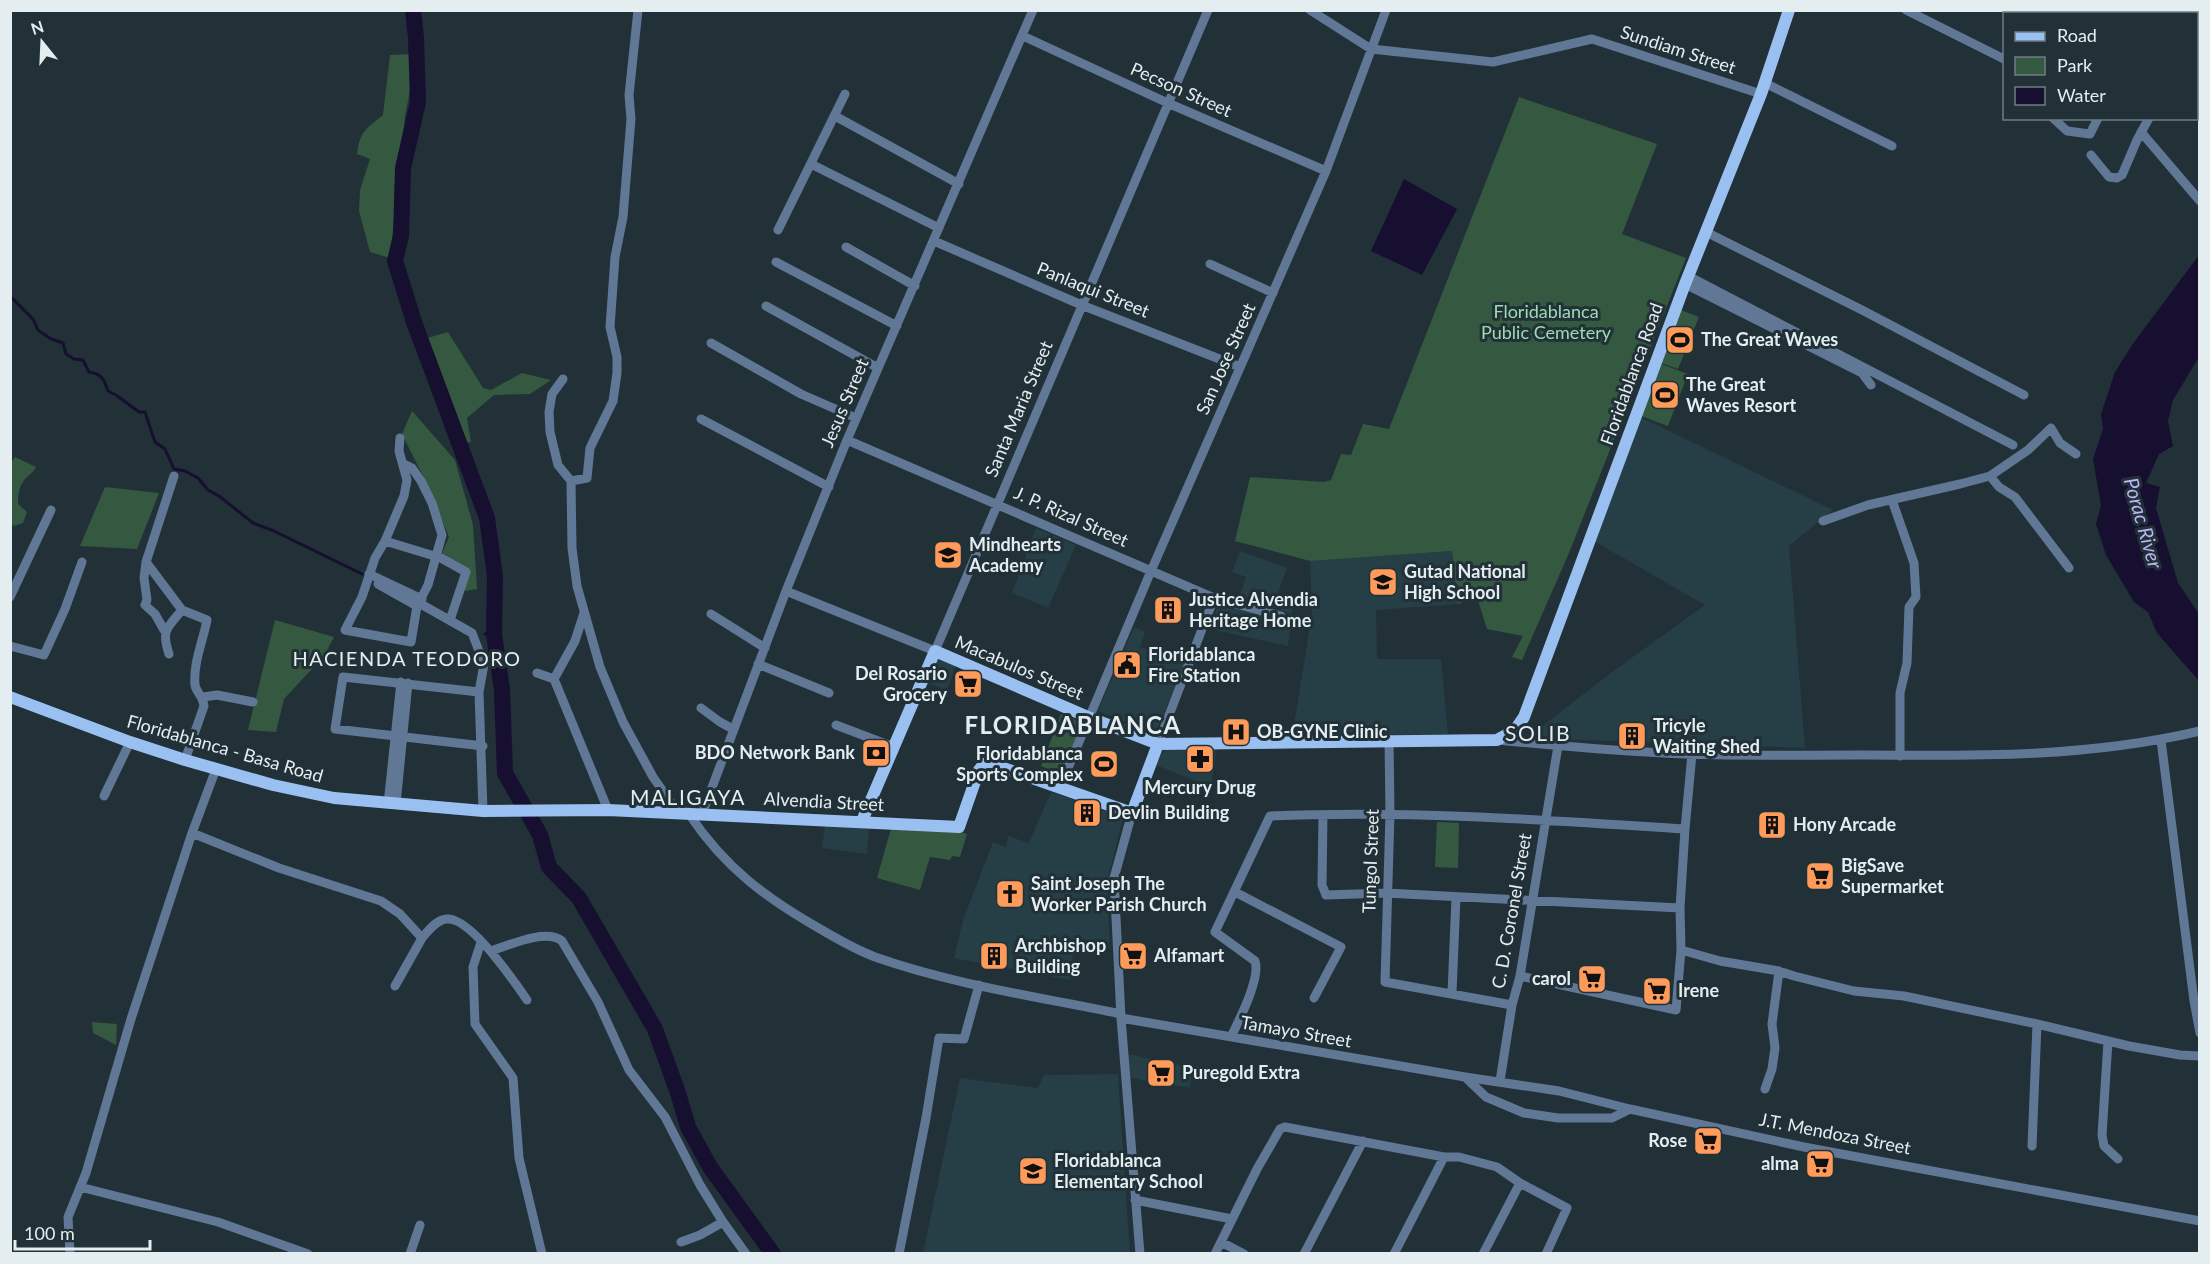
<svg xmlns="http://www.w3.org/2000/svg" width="2210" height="1264" font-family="Lato,sans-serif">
<rect width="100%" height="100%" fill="#213137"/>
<path fill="#263e46" d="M1640,417L1833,510L1789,546L1805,748L1527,738L1612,672L1705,605L1592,540Z
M1036,528L1076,545L1048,608L1012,593Z
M1240,551L1287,568L1278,593L1296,600L1291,614L1240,595L1246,577L1232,572Z
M1452,551L1458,604L1376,610L1377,659H1441L1448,734L1292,737L1312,614L1310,561Z
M1222,594L1292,616L1288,646L1210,629Z
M1134,627L1145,632L1140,647L1187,661L1155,734L1098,711Z
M938,658L956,665L947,690L929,683Z
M1217,748L1211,787L1156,765L1161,754L1165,750Z
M1051,792L1123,817L1107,883L1110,949L1074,946L1070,980L954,958L963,920L993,842L1006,847L1008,836L1029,843Z
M825,825L869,827L867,854L822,848Z
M1128,1054L1193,1068L1190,1088L1130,1078Z
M1118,1074L1130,1253H923L960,1078L1038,1088L1044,1075Z"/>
<path fill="#345940" d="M411,54L412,80L405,116L390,258L370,252L359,211L360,190L370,159L357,154C360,131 366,129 383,115L390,55Z
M1519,97L1657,144L1622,234L1686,258L1569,553L1522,660L1512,657L1523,636L1487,629L1477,597L1458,604L1452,551L1310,561L1235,541L1250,477L1324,482L1331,480L1341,454L1351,455L1363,424L1389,429Z
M1681,310L1699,317L1678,369L1661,363Z
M448,332L483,388L491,390L522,373L551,380L530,394L494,395L467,418L471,442L462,443L424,339Z
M1661,364L1688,374L1668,426L1641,416Z
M412,411L455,460L473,525L477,589L465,591L462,566L453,562L442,553L449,537L427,484L402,434Z
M15,457L36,467C33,473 30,474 25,479C19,486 18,495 18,504L27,512L23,523L14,526L11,523L10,464Z
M105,487L159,493L137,549L80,546Z
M275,620L334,637L324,656L284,699L276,732L248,730Z
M1061,714L1086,724L1065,776L1041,766Z
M1437,822L1459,823L1458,868L1435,867Z
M892,825L957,831L967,834L960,857L952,856L950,860L930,857L920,890L877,878Z
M92,1022L117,1024L116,1045L93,1033Z"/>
<path fill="#160f30" d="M1404,179L1457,209L1422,275L1371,251Z
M2199,255V357L2173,400L2168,421L2173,446L2159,454L2146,483L2160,487L2156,508L2178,583L2199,614V681L2157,633L2148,612L2134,602L2106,555L2096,524L2101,506L2093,459L2103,429L2101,414L2115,372L2132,345Z"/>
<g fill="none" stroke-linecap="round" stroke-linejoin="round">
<path stroke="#160f30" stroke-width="3" d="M10,296L33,319L38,330L51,339L63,343L66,354L74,359L83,360L89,372C102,374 104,379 108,391L116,395L139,412H145L155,442L165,449L174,469L185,471L198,478L208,490L219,496L253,523L274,531L362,574
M485,634H494"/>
<path stroke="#160f30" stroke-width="16" d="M413,10L416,38L418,102L403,168L401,236L395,261L414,322L487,518L495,576L494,634L502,690L505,773L540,835L549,867L579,898L655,1029L678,1093L688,1127L710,1167L773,1254"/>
<path stroke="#607896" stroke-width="9" d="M1310,10L1371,49L1493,62L1592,39L1761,94
M1906,10L2004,59
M2141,10L2148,14
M1023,36L1170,104L1326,171
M2196,38L2200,39
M1765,83L1892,146
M2196,92L2200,87
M835,116L959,184
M2053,118L2067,131L2090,134L2098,118
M2141,132L2200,201
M2091,155L2109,177L2117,178L2122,175L2137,140L2149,118
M811,164L939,228
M778,230L845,94
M1706,232L1862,310L2024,395
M934,241L1084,306L1240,367
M846,247L915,286
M776,262L897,326
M1210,264L1273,293
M1688,276L2013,445
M1685,284L1862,373L1871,385
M766,306L878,368
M711,343L801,394L856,418
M563,379L552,394L549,412L550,432L558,465L571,481L572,548L577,586L600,667L623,722L653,777L679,814
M701,419L829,487
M400,438L399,451L407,480L404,496L385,541L375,558L362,597L345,630L411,642L417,606L428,585L442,535L432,503L421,481L412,468L404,464
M847,440L1214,598L1281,616
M1990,476L1999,487L2015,497L2069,568
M571,481L587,478L590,448L613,401L617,373V357L610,327L615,257L623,217L631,119L629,95L638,10
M1892,500L1914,563L1916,597L1909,607L1907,663L1900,693V756
M1823,521L1868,505L1960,484L1990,476L2028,450L2051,428L2060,443L2076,454
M385,541L441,558L466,572L450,620
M146,562L174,476
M369,574L422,599
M378,584L417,606
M786,591L935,651L1208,10
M10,597L51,510
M419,603L472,633L484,664L479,692L483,811
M711,614L765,648
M164,630L155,614L145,605L147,600L144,578L146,562L182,610L207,620C203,641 193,663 195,685C196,692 203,696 204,706L185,760
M10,646L44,655L65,609L82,562
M169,654C161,630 167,628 182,610
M758,664L829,693
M537,673L554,679L608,810
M554,679L575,641L584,613
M479,692L343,677L335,729L483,746
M203,697L217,695L253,702
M701,708L720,722L733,729
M836,725L894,747
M1389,740L1390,814L1385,982L1512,1005
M1497,740C1560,746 1624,752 1687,754C1743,756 1799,755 1856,755C1971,756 2086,758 2200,731
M2161,740L2194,1001L2200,1033
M1158,744L1214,598
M216,769L192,833L279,868L381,901L400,914L422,938C428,931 437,919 447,919C470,917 514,981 527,1000
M1060,787L1151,571L1326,171L1386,10
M104,796L130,742
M388,804L401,682
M396,804L408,683
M1132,813L1114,878L1121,1018L1140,1254
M689,814C725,868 767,899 822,930C839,940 857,950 875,957C955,985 1039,997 1121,1014
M702,814L786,591L847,440L1033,10
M1323,815L1322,885L1326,895L1386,893L1680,908
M1235,892L1341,947L1314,998
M481,942L473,967L475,1024L513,1078L519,1158L542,1254
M1681,950L1720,961L1779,971L1794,976L1854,991L1904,996L2037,1024L2129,1046L2180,1055L2200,1056
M491,951C509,945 547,928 562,941L598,1002L629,1070L665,1117L700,1185L723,1222
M1520,976L1676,1010L1681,950L1680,908L1685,829L1692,754
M395,986L422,938
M1452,993L1456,897
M1121,1018L1465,1077L1559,1091L1630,1109L1804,1147L2200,1221
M1231,1037C1239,1020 1261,978 1255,961L1215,932L1270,816C1408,810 1547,820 1685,829
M2108,1041L2102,1135L2104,1146L2118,1159
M1465,1077L1486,1097L1524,1113L1558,1118H1612L1630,1109
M1500,1081L1512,1005L1520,976L1558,746
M1765,1089L1772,1069L1775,1048L1772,1024L1779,971
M2032,1146L2037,1024
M80,1187L218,1222L308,1254
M1135,1200L1232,1219
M681,1242L700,1235L723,1222L746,1254
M1221,1242L1244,1254
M70,1254L68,1217L86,1173L131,1019L192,833
M410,1254L420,1225
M899,1254L926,1118L939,1038L964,1039L979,985
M1215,1254L1257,1169L1280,1129L1285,1127L1444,1157H1459L1497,1167L1520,1183L1567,1208L1546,1254
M1304,1254L1363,1141
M1394,1254L1444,1157
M1483,1254L1520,1183"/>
<path stroke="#9ac0f2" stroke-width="12" d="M10,697L130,742L185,760L273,785L334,798L483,811L608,810L959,827L979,770L984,764L989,763L1132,813L1158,744
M862,821L935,651L1088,717L1158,744L1497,740L1515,730L1524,717L1685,284L1761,94L1789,10"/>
</g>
<defs>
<g id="stadium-square" transform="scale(1.5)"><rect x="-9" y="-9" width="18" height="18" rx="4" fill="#ff9b5a" stroke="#213137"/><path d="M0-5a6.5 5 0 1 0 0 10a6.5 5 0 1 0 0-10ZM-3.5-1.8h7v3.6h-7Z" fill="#111"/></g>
<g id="school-square" transform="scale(1.5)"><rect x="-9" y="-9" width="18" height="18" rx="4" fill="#ff9b5a" stroke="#213137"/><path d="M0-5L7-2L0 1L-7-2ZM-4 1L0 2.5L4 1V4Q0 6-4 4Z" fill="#111"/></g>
<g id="building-square" transform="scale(1.5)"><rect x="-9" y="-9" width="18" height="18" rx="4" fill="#ff9b5a" stroke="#213137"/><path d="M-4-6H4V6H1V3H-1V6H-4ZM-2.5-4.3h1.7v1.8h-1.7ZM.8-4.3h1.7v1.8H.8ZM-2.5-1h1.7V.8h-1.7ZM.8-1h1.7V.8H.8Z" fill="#111"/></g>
<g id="civic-square" transform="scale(1.5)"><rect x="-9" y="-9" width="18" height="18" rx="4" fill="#ff9b5a" stroke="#213137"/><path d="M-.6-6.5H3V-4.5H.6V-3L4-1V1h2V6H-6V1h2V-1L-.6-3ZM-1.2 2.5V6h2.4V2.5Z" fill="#111"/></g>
<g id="supermarket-square" transform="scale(1.5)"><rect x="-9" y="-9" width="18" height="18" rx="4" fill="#ff9b5a" stroke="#213137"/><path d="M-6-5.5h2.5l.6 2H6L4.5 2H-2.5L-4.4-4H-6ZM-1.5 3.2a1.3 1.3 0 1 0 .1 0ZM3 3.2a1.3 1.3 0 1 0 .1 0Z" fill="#111"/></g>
<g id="hospital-square" transform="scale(1.5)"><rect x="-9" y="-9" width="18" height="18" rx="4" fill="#ff9b5a" stroke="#213137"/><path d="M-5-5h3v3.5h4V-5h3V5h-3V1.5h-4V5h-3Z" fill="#111"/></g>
<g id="bank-square" transform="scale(1.5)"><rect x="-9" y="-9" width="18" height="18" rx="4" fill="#ff9b5a" stroke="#213137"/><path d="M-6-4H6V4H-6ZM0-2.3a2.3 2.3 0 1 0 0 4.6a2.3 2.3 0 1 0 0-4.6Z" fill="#111"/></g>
<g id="pharmacy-square" transform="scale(1.5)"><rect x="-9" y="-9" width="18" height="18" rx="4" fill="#ff9b5a" stroke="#213137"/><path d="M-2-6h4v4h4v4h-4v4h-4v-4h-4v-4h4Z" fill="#111"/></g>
<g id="church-square" transform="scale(1.5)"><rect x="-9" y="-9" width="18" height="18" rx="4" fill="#ff9b5a" stroke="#213137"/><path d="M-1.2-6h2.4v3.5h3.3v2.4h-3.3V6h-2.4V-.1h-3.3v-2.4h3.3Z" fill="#111"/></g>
</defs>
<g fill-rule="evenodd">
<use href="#stadium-square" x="1680" y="340"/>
<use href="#stadium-square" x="1665" y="395"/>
<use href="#school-square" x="948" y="555"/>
<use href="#school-square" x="1383" y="582"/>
<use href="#building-square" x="1168" y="610"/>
<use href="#civic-square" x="1127" y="665"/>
<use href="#supermarket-square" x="968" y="684"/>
<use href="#hospital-square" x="1236" y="732"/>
<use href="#building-square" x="1632" y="736"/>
<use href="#bank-square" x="876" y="753"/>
<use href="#pharmacy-square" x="1200" y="759"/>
<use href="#stadium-square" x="1104" y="764"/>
<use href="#building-square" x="1087" y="813"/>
<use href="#building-square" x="1772" y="825"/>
<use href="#supermarket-square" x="1820" y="876"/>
<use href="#church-square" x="1010" y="894"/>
<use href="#building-square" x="994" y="956"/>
<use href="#supermarket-square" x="1133" y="956"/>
<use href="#supermarket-square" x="1592" y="979"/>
<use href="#supermarket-square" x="1657" y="991"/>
<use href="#supermarket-square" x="1161" y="1073"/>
<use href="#supermarket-square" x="1708" y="1141"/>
<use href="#supermarket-square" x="1820" y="1164"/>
<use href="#school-square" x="1033" y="1171"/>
</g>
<g text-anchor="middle" stroke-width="6" stroke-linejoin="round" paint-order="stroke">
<g font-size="18" fill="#e4eef1" stroke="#213137">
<text transform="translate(1678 50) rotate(18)" y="6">Sundiam Street</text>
<text transform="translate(1181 90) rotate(24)" y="6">Pecson Street</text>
<text transform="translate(1093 290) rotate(22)" y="6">Panlaqui Street</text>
<text transform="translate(1226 359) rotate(-66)" y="6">San Jose Street</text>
<text transform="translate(1632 374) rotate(-70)" y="6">Floridablanca Road</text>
<text transform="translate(845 403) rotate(-67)" y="6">Jesus Street</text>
<text transform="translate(1019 409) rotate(-67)" y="6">Santa Maria Street</text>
<text transform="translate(1071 517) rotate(24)" y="6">J. P. Rizal Street</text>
<text transform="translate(1019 668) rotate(23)" y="6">Macabulos Street</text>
<text transform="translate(225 749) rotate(16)" y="6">Floridablanca - Basa Road</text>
<text transform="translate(824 802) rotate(3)" y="6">Alvendia Street</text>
<text transform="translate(1371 861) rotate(-88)" y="6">Tungol Street</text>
<text transform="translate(1512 911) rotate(-80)" y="6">C. D. Coronel Street</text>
<text transform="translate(1296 1032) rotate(10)" y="6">Tamayo Street</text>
<text transform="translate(1835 1134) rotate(11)" y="6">J.T. Mendoza Street</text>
</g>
<g font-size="18" fill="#9cddb0" stroke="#213137">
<text x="1546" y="318">Floridablanca<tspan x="1546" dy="21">Public Cemetery</tspan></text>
</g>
<g font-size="18" font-weight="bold" fill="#e4eef1" stroke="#213137" text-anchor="start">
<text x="1701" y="346">The Great Waves</text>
<text x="1686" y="391">The Great<tspan x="1686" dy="21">Waves Resort</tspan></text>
<text x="969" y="551">Mindhearts<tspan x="969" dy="21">Academy</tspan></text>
<text x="1404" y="578">Gutad National<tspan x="1404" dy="21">High School</tspan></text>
<text x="1189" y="606">Justice Alvendia<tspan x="1189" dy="21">Heritage Home</tspan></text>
<text x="1148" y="661">Floridablanca<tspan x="1148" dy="21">Fire Station</tspan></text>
<text x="947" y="680" text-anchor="end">Del Rosario<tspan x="947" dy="21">Grocery</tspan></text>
<text x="1653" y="732">Tricyle<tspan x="1653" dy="21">Waiting Shed</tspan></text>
<text x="1257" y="738">OB-GYNE Clinic</text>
<text x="855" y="759" text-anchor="end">BDO Network Bank</text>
<text x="1083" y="760" text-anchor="end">Floridablanca<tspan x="1083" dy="21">Sports Complex</tspan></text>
<text x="1200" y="794" text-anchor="middle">Mercury Drug</text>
<text x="1108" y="819">Devlin Building</text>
<text x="1793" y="831">Hony Arcade</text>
<text x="1841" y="872">BigSave<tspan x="1841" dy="21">Supermarket</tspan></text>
<text x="1031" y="890">Saint Joseph The<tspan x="1031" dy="21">Worker Parish Church</tspan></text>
<text x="1015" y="952">Archbishop<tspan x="1015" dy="21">Building</tspan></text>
<text x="1154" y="962">Alfamart</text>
<text x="1571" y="985" text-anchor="end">carol</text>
<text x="1678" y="997">Irene</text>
<text x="1182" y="1079">Puregold Extra</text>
<text x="1687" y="1147" text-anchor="end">Rose</text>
<text x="1054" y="1167">Floridablanca<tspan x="1054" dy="21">Elementary School</tspan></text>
<text x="1799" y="1170" text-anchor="end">alma</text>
</g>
<g font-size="20" font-style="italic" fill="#bdb5f7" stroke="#213137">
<text transform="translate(2143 523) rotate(74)" y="7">Porac River</text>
</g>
<g font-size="20" letter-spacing="1.5" fill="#e4eef1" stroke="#213137">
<text x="407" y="666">HACIENDA TEODORO</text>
</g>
<g font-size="21" letter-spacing="1.5" fill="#e4eef1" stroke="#213137">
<text x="1538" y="741">SOLIB</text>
<text x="688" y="805">MALIGAYA</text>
</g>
<g font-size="24" font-weight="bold" letter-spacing="1.5" fill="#e4eef1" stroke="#213137">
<text x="1073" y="734">FLORIDABLANCA</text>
</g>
</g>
<rect width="2210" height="1264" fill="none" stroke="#e4eef1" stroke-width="24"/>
<rect x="2003" y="12" width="195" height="108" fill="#213137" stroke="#6f7d81" stroke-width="1.5"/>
<rect x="2015" y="32" width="30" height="9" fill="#9ac0f2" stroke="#6f7d81" stroke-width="1.5"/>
<text x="2057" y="42" font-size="18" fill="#e4eef1">Road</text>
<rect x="2015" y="57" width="30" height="18" fill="#345940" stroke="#6f7d81" stroke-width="1.5"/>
<text x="2057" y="72" font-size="18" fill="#e4eef1">Park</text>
<rect x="2015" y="87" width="30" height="18" fill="#160f30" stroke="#6f7d81" stroke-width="1.5"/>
<text x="2057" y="102" font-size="18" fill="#e4eef1">Water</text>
<g transform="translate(42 42) rotate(342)" stroke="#213137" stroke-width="4.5" paint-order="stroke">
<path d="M0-4.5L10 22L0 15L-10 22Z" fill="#e4eef1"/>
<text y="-9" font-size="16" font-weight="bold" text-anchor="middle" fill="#e4eef1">N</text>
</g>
<path d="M15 1240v9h135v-9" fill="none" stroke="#e4eef1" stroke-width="3"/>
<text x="24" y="1240" font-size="18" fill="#e4eef1" stroke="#213137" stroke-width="4.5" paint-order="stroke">100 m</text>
</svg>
